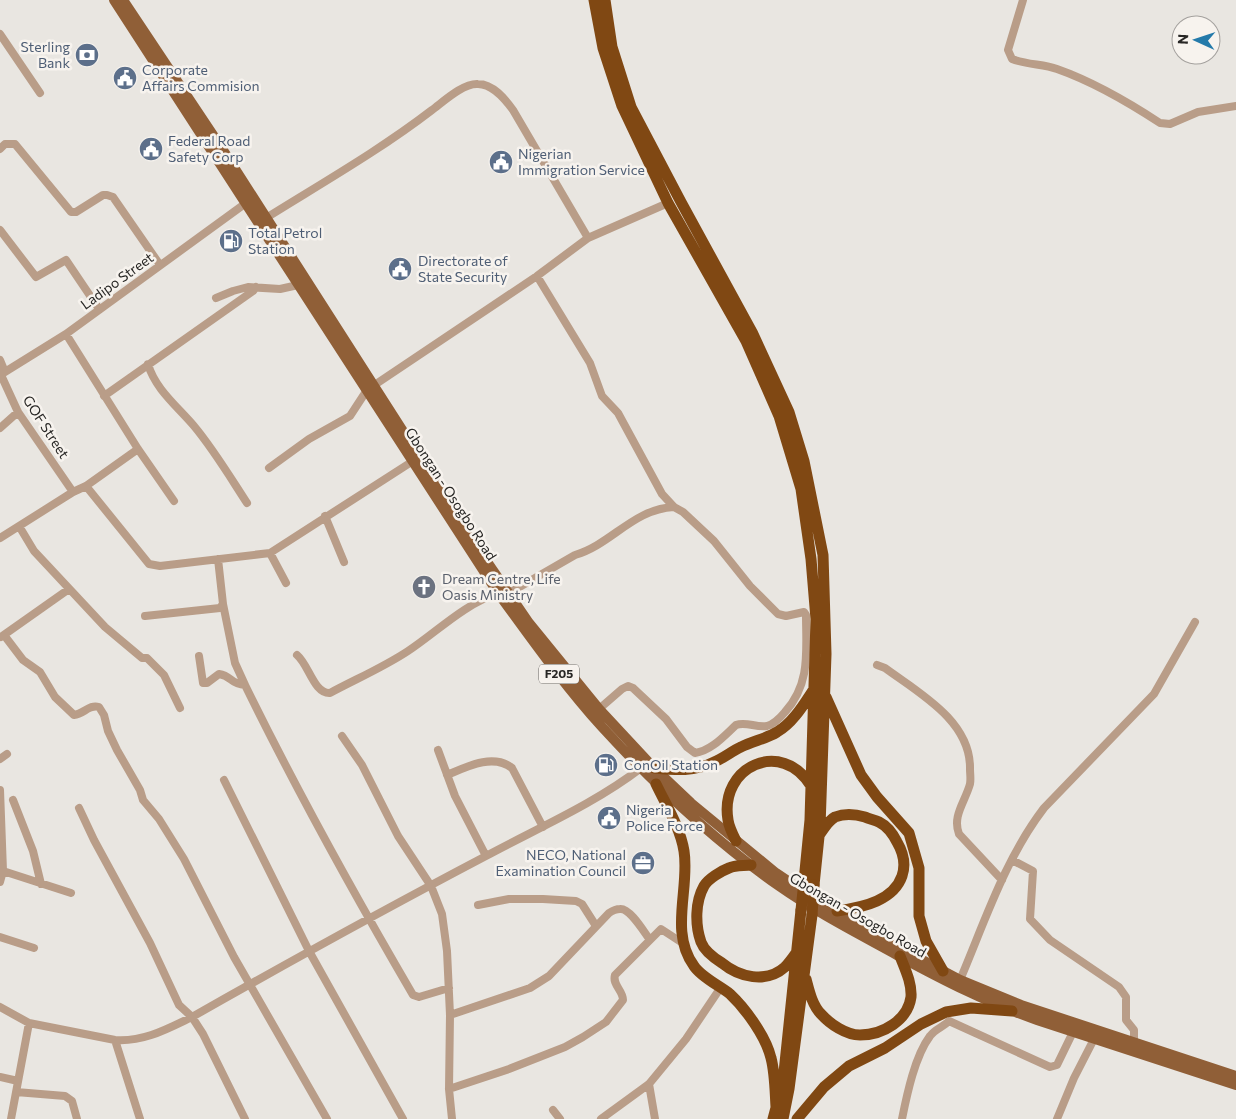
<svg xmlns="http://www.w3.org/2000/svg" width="1236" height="1119" font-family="Commissioner,sans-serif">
<rect width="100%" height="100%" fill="#e9e6e1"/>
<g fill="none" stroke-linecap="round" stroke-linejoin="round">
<path stroke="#b99d88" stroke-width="8" d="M1023,0L1008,50L1012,59C1028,65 1043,64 1057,69C1094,82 1128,102 1160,123L1170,124L1198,112L1236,106
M0,34L40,93
M0,149L5,144H15L71,212H76L103,195H107L113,197L160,265
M266,218C322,183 380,150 432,110C443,102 463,83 478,84C493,84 505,99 513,110L588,238
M0,230L36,277L66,260L99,309
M537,276L590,363L602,396L618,413L662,494L674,507L683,512L714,541L750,586L778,614L786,616L804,612L806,615C806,651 811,683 785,712C780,718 774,724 767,726C756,728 746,721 736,725C724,736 711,751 695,753L687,747L666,719L633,688L628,686L622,689L599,709
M216,298L233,291L248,287L280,289L298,285
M66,334L138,449L174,501
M0,360L5,372
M148,364C155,389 178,407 194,426C214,450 230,477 247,503
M0,375L66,334L246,203
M1,375L18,412L73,492
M104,396L253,291L256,287
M0,428L18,412
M269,468L309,439L350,416L367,390L537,276L588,238L668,203
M86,486L149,564L160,566L270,553L413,461
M325,516L344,562
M19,526L34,551L105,627L142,658H147L164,675L180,708
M0,538L73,492L86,486L138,449
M270,553L286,583
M509,593L575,555C612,544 633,509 674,507
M223,604L235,663L245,685
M145,616L220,608L223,604L218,559
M4,635L23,660L40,672L55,697L74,715C84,714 89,704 99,707L104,715L108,731L117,750L140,790L143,800L159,819L184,859L234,957L327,1119
M1,637L69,589
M297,655C309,665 314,694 330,693C356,679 384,667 408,651C438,631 463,605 498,593
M199,656L203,683H207L219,674C232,676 230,684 245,685C297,791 354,894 413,995L419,997L449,988
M877,665L885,668C919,693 971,721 970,769C970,774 971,779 970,784C965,802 952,816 959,834L1002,880
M342,736L362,765L398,836L431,886L442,914L447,951L450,1015L449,1089L452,1119
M438,750L455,796L486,856
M0,759L7,754
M447,775C466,767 493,753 512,768L543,827
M224,780L309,951L403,1119
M0,790L3,871L0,882
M13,800L33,851L41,884
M79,808L94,840L150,943L179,1005L192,1017L203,1034L245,1119
M1012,860L1033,871L1030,919L1050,940L1119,987L1126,997V1020L1134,1030V1042
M3,871L71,893
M478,905L509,899H543L576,901L582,904L596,926
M0,937L34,948
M960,980C985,921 1005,859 1044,808L1154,694L1195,622
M0,1007L29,1023L115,1040C144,1042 167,1029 192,1017C289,962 387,908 486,856C538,828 594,804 641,768
M450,1015L530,988L549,976L609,913C612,911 616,909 620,909C630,908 644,932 650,940
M115,1040L140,1119
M0,1077L18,1081
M649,1084L655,1119
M449,1089L509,1069L565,1047L583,1037L606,1022L623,1000C623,990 612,985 615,975L661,929L684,944
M16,1092L65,1096L72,1101L77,1119
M553,1110L560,1119
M11,1119L29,1023
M601,1119L649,1084L686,1039L721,987
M902,1119C907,1094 915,1056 930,1036C935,1029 943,1027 949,1021L1050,1067L1057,1065L1073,1032
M1057,1119L1074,1078L1094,1039"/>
<path stroke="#905f37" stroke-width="10" d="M114,0L498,593C531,638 564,685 602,727C655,785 715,841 779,886C816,912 857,933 897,955C943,980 988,1003 1037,1020L1236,1085
M123,0L221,147L479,550L529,623L599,709L654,768L691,803L776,873L819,902L894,945L960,980L1021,1005L1236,1076"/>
<path stroke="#804813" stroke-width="11" d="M594,0L603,48L622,106L668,203L746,341L779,416L801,489L811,559L816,619L810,820L804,881
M605,0L612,47L631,107L681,202L753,334L789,412L804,461L823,555L826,654L820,827L814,885
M826,697L861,775L877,797L909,833L919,868V916L926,941L943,971
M654,768C675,770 695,772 714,762C724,758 732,751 741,747C752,741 766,739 777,732C793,723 804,704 814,689
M656,784C666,805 680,827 684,851C690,888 669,932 694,966C701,977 720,986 730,994C746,1009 766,1037 771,1058C775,1073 775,1091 776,1107
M820,834C824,828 829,820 835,817C845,813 855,814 865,817C869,819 875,820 879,822C887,826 893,834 897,842C911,866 903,889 877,901C864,907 851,909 837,911
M736,841C733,835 729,827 728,820C719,766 782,738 811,786
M751,865C744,866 735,865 729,868C721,871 708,879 704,886C695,902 695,925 701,942C704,950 714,958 722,963C739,977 766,984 785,967C789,963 793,957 797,952
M806,979C809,990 812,1005 821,1014C830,1024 846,1035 860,1035C883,1035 908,1020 911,997C912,983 905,969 900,956
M773,1119L783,1082L801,910
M783,1119L789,1089L812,915
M797,1119L824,1087L849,1066L885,1048L921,1024L946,1012L971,1008L1012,1011"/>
<path stroke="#804813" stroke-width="11" d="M801,910L804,881
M812,915L814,885"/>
</g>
<defs>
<g id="bank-disc" transform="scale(1.25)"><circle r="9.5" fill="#5c6f8a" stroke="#f7f3ee"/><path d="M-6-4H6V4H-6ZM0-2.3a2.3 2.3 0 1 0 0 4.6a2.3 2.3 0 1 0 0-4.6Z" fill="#fff"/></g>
<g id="civic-disc" transform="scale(1.25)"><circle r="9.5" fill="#5c6f8a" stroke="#f7f3ee"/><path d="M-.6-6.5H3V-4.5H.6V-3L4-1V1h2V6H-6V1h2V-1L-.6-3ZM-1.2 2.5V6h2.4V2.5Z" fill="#fff"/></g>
<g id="fuel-disc" transform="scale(1.25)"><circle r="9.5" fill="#5c6f8a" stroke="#f7f3ee"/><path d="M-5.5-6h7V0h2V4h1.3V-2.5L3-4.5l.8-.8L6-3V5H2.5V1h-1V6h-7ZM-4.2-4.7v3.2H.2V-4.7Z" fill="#fff"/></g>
<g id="church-disc" transform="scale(1.25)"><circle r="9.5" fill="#6b7280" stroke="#f7f3ee"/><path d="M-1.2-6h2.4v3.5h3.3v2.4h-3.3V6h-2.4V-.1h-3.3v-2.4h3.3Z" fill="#fff"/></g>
<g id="office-disc" transform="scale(1.25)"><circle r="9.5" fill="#5c6f8a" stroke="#f7f3ee"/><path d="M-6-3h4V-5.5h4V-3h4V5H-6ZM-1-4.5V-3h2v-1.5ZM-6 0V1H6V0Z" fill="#fff"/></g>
</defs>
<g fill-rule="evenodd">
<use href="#bank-disc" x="87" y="55"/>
<use href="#civic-disc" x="125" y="78"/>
<use href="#civic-disc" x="151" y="149"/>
<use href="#civic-disc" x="501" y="162"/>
<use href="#fuel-disc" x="231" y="241"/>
<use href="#civic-disc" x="400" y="269"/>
<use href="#church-disc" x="424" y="587"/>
<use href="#fuel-disc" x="606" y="765"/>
<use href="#civic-disc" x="609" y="818"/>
<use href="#office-disc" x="643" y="863"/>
</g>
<g text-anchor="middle" stroke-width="5" stroke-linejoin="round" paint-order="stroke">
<rect fill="#f7f3ee" stroke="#666461" stroke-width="1" x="539" y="664.5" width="40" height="19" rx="4"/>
<g font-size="12" font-weight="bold" fill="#282725">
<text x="559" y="678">F205</text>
</g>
<g font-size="14" fill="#4e5e75" stroke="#f7f3ee" text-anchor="start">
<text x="70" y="52" text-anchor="end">Sterling<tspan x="70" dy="16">Bank</tspan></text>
<text x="142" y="75">Corporate<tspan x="142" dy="16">Affairs Commision</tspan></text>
<text x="168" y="146">Federal Road<tspan x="168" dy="16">Safety Corp</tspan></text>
<text x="518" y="159">Nigerian<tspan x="518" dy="16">Immigration Service</tspan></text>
<text x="248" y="238">Total Petrol<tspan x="248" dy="16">Station</tspan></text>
<text x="418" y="266">Directorate of<tspan x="418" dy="16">State Security</tspan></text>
<text x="624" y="770">ConOil Station</text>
<text x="626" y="815">Nigeria<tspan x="626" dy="16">Police Force</tspan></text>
<text x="626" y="860" text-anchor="end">NECO, National<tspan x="626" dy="16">Examination Council</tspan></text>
</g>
<g font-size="14" fill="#282725" stroke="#f7f3ee">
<text transform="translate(117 281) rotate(-36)" y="5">Ladipo Street</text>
<text transform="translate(46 427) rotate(57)" y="5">GOF Street</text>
<text transform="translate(451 494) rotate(57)" y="5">Gbongan - Osogbo Road</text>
<text transform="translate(858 915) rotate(30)" y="5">Gbongan - Osogbo Road</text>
</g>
<g font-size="14" fill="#5b616d" stroke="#f7f3ee" text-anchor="start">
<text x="442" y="584">Dream Centre, Life<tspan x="442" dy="16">Oasis Ministry</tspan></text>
</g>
</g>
<g transform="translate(1196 40) rotate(273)"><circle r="24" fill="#f7f3ee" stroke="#a4a19e"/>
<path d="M0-4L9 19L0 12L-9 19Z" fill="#247aaa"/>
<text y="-8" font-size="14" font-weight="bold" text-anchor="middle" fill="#282725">N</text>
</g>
</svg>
